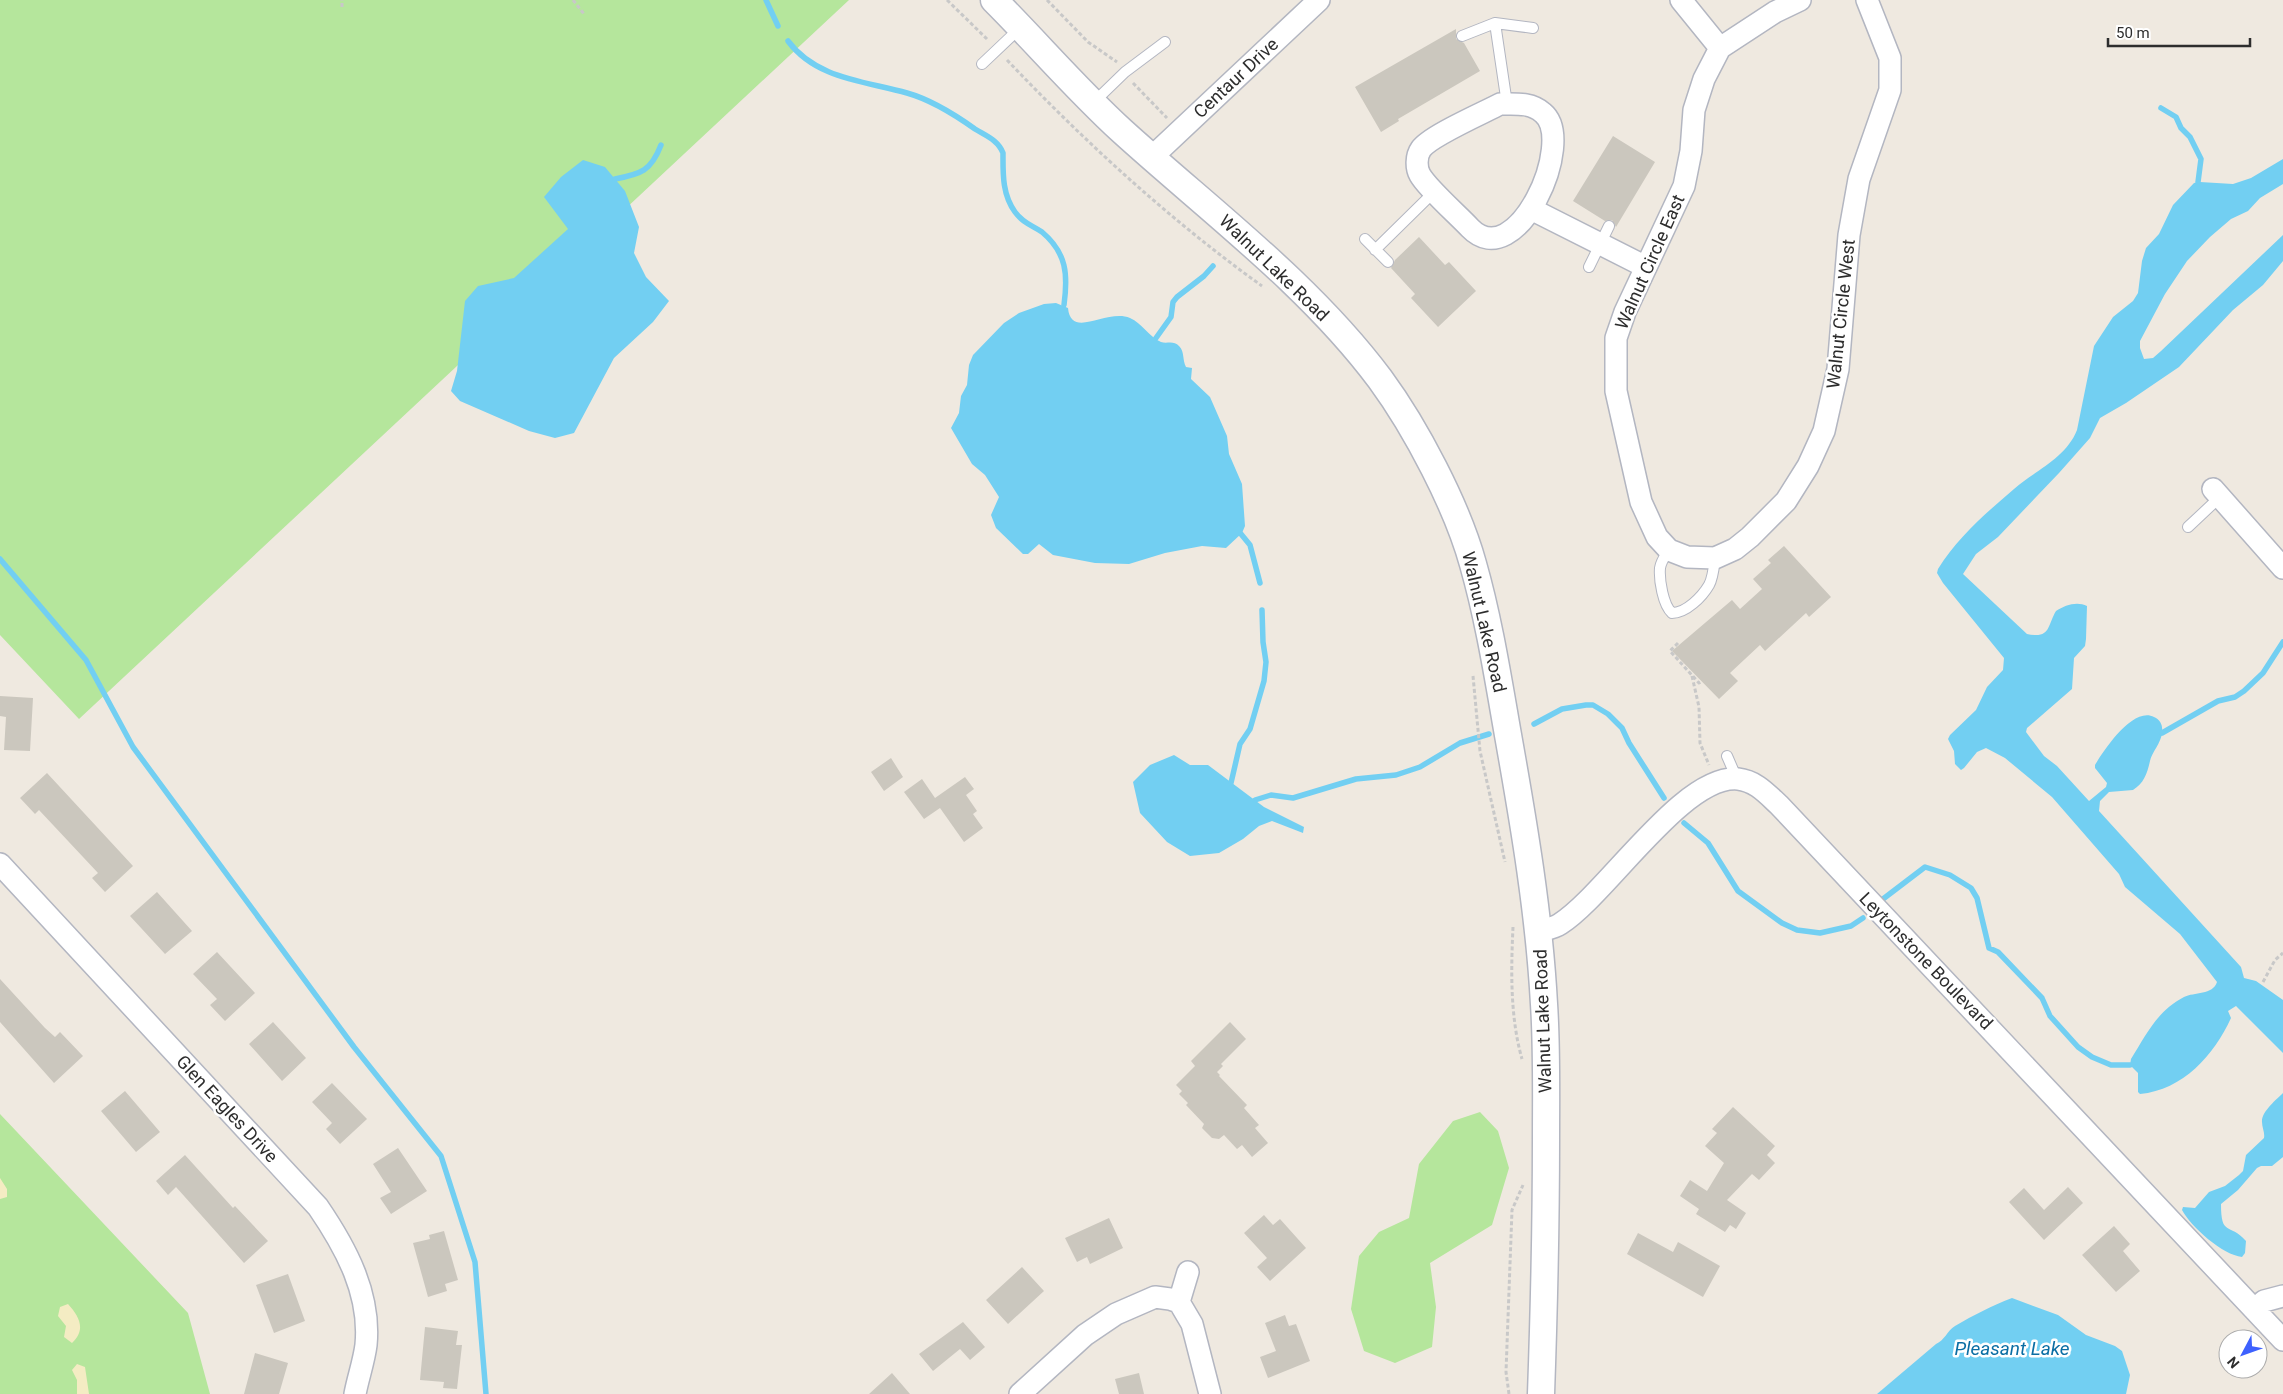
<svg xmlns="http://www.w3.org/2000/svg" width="2283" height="1394" font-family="Roboto,sans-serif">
<rect width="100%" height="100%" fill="#efe9e0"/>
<path fill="#b5e69c" d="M0,0H849L79,719L0,635Z
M1480,1112L1498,1131L1509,1168L1492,1225L1430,1263L1436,1307L1432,1347L1395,1363L1364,1351L1351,1309L1359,1256L1379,1232L1409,1218L1419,1164L1453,1121Z
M0,1114L188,1313L210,1394H0Z"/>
<path fill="#f4ecc3" d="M0,1178L7,1189V1197L0,1199Z
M68,1304C80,1317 86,1330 72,1343L64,1337L66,1326L58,1316L60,1307Z
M77,1364L85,1367L89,1394H77V1380L72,1370Z"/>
<path fill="#72cff2" d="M2283,159V184L2260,198L2248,211L2231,219L2210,237L2187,261L2165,294L2140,341V348L2144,359L2153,358L2161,351L2283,235V261L2263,285L2233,310L2179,367L2126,403L2100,418L2090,438L2059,473L1998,537L1976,554L1963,574L2027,634C2051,639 2047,626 2056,611C2065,605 2077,601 2087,606L2086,639L2085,646L2074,658L2072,689L2027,728L2026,732L2044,756L2057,766L2089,801L2106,787L2107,783L2095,768V765C2104,750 2133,706 2154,717C2161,720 2163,726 2162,733C2161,743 2152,752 2150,761C2147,774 2144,783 2133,790L2109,792L2100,801L2099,811L2241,967L2244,978L2256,981L2283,1000V1053L2236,1006L2228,1011L2231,1018C2214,1055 2183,1090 2140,1094L2138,1092V1073L2130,1065L2131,1059C2146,1035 2157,1011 2184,997C2194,992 2213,995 2217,982L2180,934L2125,887L2119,874L2052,797L2005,758L1986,748L1977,752L1964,768L1961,770L1955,764L1954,751L1948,739L1950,735L1976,710L1987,687L2003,670L2004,658L1943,583L1937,573L1938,569C1958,537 1986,513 2014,489C2036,470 2066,458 2077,430L2094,346L2113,317L2133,301L2138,293L2142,261L2146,248L2159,234L2173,205L2194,183L2200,182L2233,184L2251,178Z
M583,160L605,167L625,191L639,227L634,253L646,277L669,301L653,322L614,358L574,433L555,438L529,431L460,401L451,391L457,371L465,301L478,286L514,278L568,229L544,197L561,177Z
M1056,303L1068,308C1071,340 1107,308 1130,318C1142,323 1149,337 1161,342C1167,344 1174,340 1179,346C1185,352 1182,360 1186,367L1192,368L1191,379L1210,397L1227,436L1229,454L1242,484L1245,526L1242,533L1226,548L1202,546L1165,553L1129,564L1095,563L1053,555L1039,544L1028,554H1023L996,528L991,515L999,497L985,475L972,464L951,428L959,413L961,396L967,385L969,365L973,355L1004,323L1019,313L1044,304Z
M1174,755L1190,765H1208L1264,807L1304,827L1303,833L1272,821L1259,826L1243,839L1219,853L1190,856L1167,842L1140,813L1133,782L1150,765Z
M2283,1093V1157L2272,1166H2261L2257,1168L2238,1190L2221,1204C2221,1237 2229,1222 2246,1241L2245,1253L2242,1257C2223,1255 2191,1227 2182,1210L2183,1207L2195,1208L2209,1192L2225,1186L2239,1175L2243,1171L2246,1155L2264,1138C2265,1132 2262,1128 2262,1122C2261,1112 2277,1099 2283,1093Z
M2012,1298L2058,1315L2086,1335L2115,1346L2122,1351L2130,1375L2126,1394H1877L1936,1344C1945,1340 1947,1331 1955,1326C1974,1315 1991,1306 2012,1298Z"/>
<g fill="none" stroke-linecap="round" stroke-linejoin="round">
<path stroke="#72cff2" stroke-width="5.5" d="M766,0L778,26
M788,41C816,79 865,81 907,93C932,100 954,114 975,129C986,136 998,140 1003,153C1003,173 1002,194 1015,212C1024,224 1032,225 1042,232C1067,253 1068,275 1064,305
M2161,108L2176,117L2181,128L2190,137L2201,159L2198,182
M615,179C641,174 651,171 661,145
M1156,338L1171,317L1173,302L1177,297L1204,276L1213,266
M1241,534L1250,545L1260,583
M0,559L86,660L133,747L354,1047L441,1156L475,1262L486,1394
M1534,724L1562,709L1586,705H1593L1608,714L1622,728L1629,743L1664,798
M2162,733L2218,701L2235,697L2244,691L2263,673L2283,642
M1231,783L1240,744L1250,729L1264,681L1266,662L1263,642L1262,610
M1255,800L1271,795L1293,798L1356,779L1396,775L1420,767L1460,743L1489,734
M1684,823L1708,843L1738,891L1782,923L1797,930L1820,933L1851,926L1863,918
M1883,899L1925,867L1950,875L1971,888L1977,898L1989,948L1998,952L2042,998L2050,1016L2078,1047L2092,1057L2111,1065H2130"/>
</g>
<path fill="#cbc7be" d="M1456,29V39L1464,43L1480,71L1398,119L1399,121L1381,132L1355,87Z
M1613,136L1655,162L1616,227L1612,220L1605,221L1573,201Z
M1419,237L1445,265L1449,262L1476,291L1438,327L1411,298L1415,294L1391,268L1395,260Z
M1784,546L1831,597L1809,617L1806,613L1765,651L1760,645L1730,673L1738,681L1719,699L1672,651L1732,600L1740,609L1762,589L1753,579L1771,563L1768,560Z
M0,696L33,698L30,751L4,750L6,717L0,716Z
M891,758L903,777L884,791L871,772Z
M47,773L133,866L105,892L92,878L98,873L39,810L35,814L20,798Z
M965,777L974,789L966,795L977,811L973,814L983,828L964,842L940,808L924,819L904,792L922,779L935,798Z
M157,892L192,931L165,954L130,916Z
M217,952L255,993L225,1021L210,1005L217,999L193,974Z
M0,979L45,1028L55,1037L60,1032L83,1056L54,1083L0,1022Z
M273,1022L306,1058L282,1081L249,1044Z
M1230,1022L1246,1039L1221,1064L1223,1066L1217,1072L1220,1075L1219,1076L1247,1105L1244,1108L1259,1125L1255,1128L1268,1143L1252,1157L1242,1145L1237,1149L1224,1135L1219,1139L1212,1138L1202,1128L1204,1124L1186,1105L1188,1103L1179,1094L1182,1091L1176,1085L1195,1066L1191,1061Z
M332,1083L367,1119L340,1144L326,1129L332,1123L312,1102Z
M125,1091L160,1132L136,1152L101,1111Z
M1733,1107L1775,1146L1767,1155L1775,1163L1759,1180L1752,1174L1727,1200L1746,1213L1736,1229L1730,1225L1725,1232L1696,1214L1699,1209L1680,1196L1690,1180L1707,1191L1724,1163L1705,1146L1717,1133L1712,1129Z
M398,1148L427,1191L391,1214L380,1198L391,1192L373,1164Z
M185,1155L233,1208L235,1206L268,1241L244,1263L176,1187L168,1195L156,1181Z
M2068,1187L2083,1203L2044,1240L2009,1202L2024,1188L2044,1210Z
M1264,1215L1273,1225L1280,1219L1306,1248L1270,1281L1257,1267L1267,1258L1244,1233Z
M1109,1218L1123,1248L1090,1264L1087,1257L1077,1262L1065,1238Z
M2114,1226L2130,1244L2123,1251L2140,1271L2116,1292L2082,1255Z
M444,1231L458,1280L445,1284L447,1291L428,1297L413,1243L430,1239L429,1235Z
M1638,1233L1673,1252L1678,1242L1720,1266L1703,1297L1627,1254Z
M1022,1267L1044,1291L1008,1324L986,1300Z
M288,1274L305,1321L274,1333L256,1285Z
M1285,1315L1289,1326L1296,1324L1310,1361L1268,1378L1260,1357L1276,1351L1265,1323Z
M963,1322L985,1347L970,1360L960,1349L933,1371L919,1354Z
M425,1327L458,1331L456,1345H462L457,1389L443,1388L444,1382L420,1380Z
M255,1353L288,1363L279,1394H244Z
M892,1373L910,1394H869Z
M1139,1373L1144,1394H1119L1115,1379Z"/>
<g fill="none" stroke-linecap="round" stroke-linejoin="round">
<g stroke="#b3b6c1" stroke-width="12">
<path id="service" d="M1495,23L1507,104
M1462,36L1495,23L1533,28
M982,64L1020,28
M1093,103L1125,72L1165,42
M1365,239L1388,262
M1375,250L1435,191
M1589,267L1609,226
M2188,527L2220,497
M1669,550C1665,556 1661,561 1660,568C1659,580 1663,605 1672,613C1686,613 1702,597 1709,585C1713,578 1714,566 1715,558
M1727,756L1737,779"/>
</g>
<g stroke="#b3b6c1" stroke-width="24">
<path id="minor" d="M1681,0L1720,48
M1800,0L1775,12L1720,48L1704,79L1694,110L1691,151L1684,186L1625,312L1616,338V391L1641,502L1657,537L1669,550L1687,557L1715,558L1735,549L1750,537L1786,501L1808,466L1824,431L1838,369L1849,235L1859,179L1890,90V58L1867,0
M1500,104C1515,104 1531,102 1543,113C1577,141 1516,276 1470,228C1458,215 1428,189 1420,175C1416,168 1416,156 1421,149C1430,136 1483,113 1500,104Z
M1152,157L1319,0
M1531,209L1646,267
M2213,489L2283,568
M0,864L318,1207C346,1248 371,1294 366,1345C364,1361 358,1378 355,1394
M1539,931C1546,929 1554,928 1560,924C1607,894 1683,774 1738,779C1756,781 1767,794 1779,805L2283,1340
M1179,1302L1192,1324L1210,1394
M1179,1302L1188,1272
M2255,1309L2264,1301L2283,1296
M1020,1394L1085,1335L1116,1314L1155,1297L1170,1299L1179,1302"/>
</g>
<g stroke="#b3b6c1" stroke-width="29">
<path id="tertiary" d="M994,0C1037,43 1077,90 1122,131C1209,210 1309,284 1380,379C1416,428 1457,506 1473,564C1489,620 1498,678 1508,735C1524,825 1539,913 1544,1004C1547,1049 1546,1094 1546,1139C1546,1224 1544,1309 1541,1394"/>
</g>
<path stroke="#c8c8c8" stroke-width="3" stroke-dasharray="4 2.5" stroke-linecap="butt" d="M573,0L584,14
M947,0L987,39
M1047,0L1088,42L1117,62
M342,7V0
M1007,60C1085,142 1170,220 1262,286
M1133,83L1167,118
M1678,643L1670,651L1699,683L1701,682
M1473,676L1480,751L1505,862
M1692,676L1699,707L1700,743L1709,765
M1513,927C1511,970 1510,1017 1522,1059
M2263,982L2275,960L2283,953
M1509,1394L1506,1372L1512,1210L1523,1185"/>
<use href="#service" stroke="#fff" stroke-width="10"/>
<use href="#minor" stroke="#fff" stroke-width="21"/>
<use href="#tertiary" stroke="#fff" stroke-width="26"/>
</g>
<g text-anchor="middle" stroke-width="5" stroke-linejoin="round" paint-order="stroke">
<g font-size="18" fill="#2d2d2d" stroke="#fff">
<text transform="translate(1236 78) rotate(-43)" y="6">Centaur Drive</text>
<text transform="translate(1650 262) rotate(-66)" y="6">Walnut Circle East</text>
<text transform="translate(1274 268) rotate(44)" y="6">Walnut Lake Road</text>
<text transform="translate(1841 314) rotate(-84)" y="6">Walnut Circle West</text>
<text transform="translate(1484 622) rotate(77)" y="6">Walnut Lake Road</text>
<text transform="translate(1926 961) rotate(46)" y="6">Leytonstone Boulevard</text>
<text transform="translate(1543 1021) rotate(-92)" y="6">Walnut Lake Road</text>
<text transform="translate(227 1109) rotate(47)" y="6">Glen Eagles Drive</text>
</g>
<g font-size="19" font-style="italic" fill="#0b6ea4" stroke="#fff">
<text x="2012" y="1355">Pleasant Lake</text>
</g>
</g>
<g transform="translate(2243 1354) rotate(229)"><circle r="24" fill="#ffffff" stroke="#ababab"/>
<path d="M0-4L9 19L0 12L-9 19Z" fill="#3e61fe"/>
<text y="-8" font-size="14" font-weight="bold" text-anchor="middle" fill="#2d2d2d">N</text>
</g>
<path d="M2108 38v8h142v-8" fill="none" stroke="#2d2d2d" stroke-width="2.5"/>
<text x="2116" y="38" font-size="15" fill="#2d2d2d" stroke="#ffffff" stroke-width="4" paint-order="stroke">50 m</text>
</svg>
